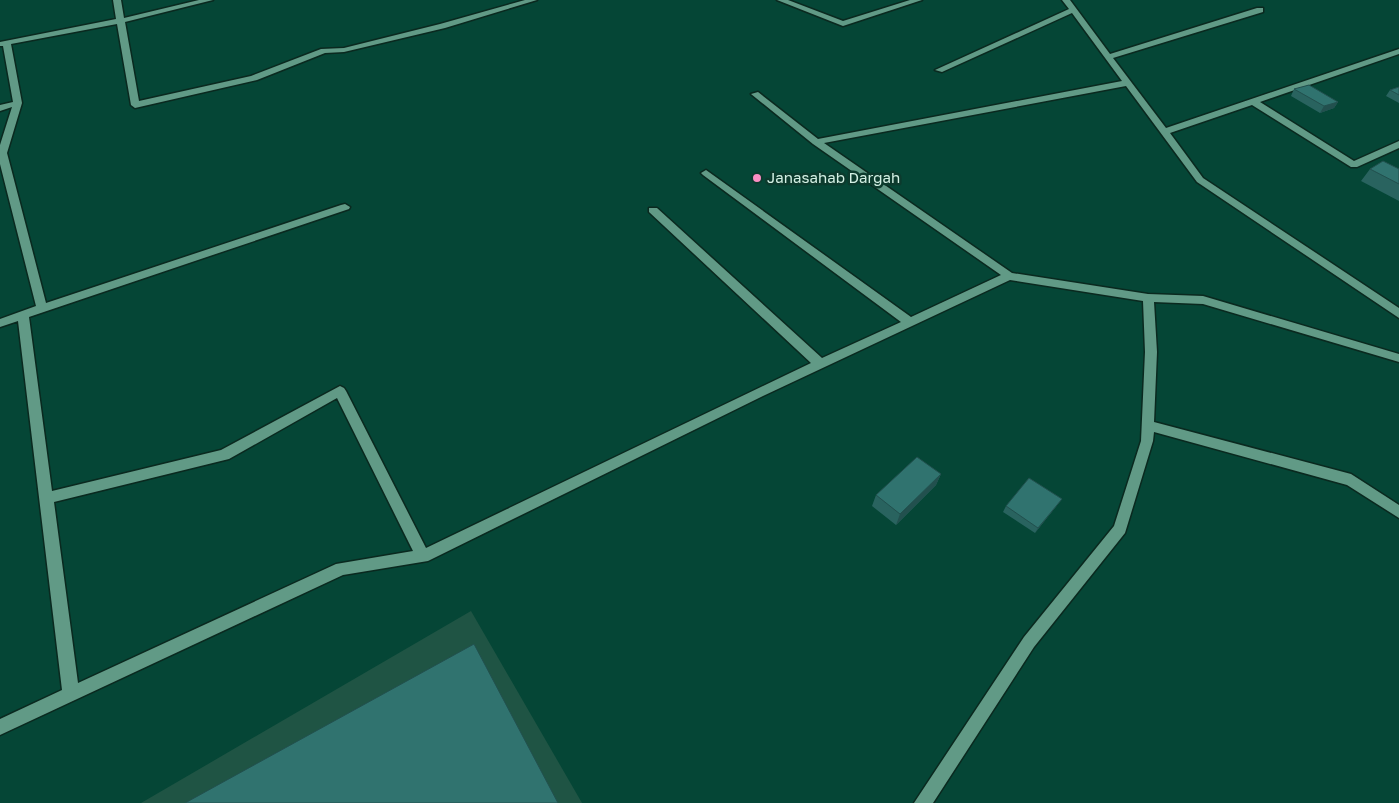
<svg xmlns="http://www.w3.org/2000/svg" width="1399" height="803" font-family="'Golos Text',sans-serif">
<rect width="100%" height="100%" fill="#054636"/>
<path fill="#1f5444" d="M471,611L582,803H141Z"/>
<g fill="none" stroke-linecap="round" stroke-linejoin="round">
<g stroke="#0a291f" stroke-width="3">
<path id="minor" d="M113,0H121L124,18L199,0H213L125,22L139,101L251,76L321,49L344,48L440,24L525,0H537L445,28L344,52L325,53L257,80L135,108L131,105L117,24L11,44L22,103L7,153L46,303L341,205L345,204L350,207L349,209L29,317L52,491L221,450L340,386L344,388L346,391L426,548L811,363L649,212V208H657L822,358L901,322L703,175L701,173L706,170L911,317L1001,275L813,144L751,94L758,92L818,139L1122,81L1072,13L942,72L935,70L1069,9L1062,0H1070L1110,54L1257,8H1263V12L1113,58L1166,128L1399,49V54L1260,102L1354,161L1399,141V148L1357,167H1351L1252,105L1170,133L1203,178L1399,308V318L1197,182L1126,86L824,143L1012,273L1148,294L1203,296L1399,354V362L1203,304L1154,302L1157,352L1154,422L1351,474L1399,505V518L1347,485L1154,432L1153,441L1125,533L1034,647L933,803H914L1024,637L1114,526L1141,441L1145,352L1143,301L1010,280L763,396L428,561L343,575L0,735V719L62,690L18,321L0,327V319L36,306L0,164V145L12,107L0,111V105L13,102L3,46H0V42L116,19ZM337,398L413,551L336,564L78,683L54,502L229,459Z
M777,0H788L843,21L910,0H922L843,26Z"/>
</g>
<use href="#minor" fill="#619a86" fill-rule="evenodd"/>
</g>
<path fill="#29635f" d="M1399,87V103L1386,96L1390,90Z
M1294,89L1338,102L1334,108L1320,113L1291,96Z
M1370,169H1399V201L1361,181Z
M941,474L936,485L896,525L872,506L876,495Z
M1058,504L1035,533L1003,512L1006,506Z"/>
<path fill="#22504e" d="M1338,102L1334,108L1320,113L1324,106Z
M941,474L936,485L896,525L900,514Z
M1062,499L1058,504L1035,533L1038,528Z"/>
<path fill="#30736f" stroke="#22504e" d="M1309,85L1338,102L1324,106L1294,89Z
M1399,87V95L1390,90Z
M1383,161L1399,169V184L1370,169Z
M917,457L941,474L900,514L876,495Z
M1029,478L1062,499L1038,528L1006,506Z
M474,644L558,803H185Z"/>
<circle fill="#fb8fc4" stroke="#0c3a2d" stroke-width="2" cx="757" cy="178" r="5"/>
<g text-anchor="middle" stroke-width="5" stroke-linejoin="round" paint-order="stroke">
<g font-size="15" fill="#d3f0e4" stroke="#0c3a2d" text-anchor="start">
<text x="767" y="183">Janasahab Dargah</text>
</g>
</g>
</svg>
